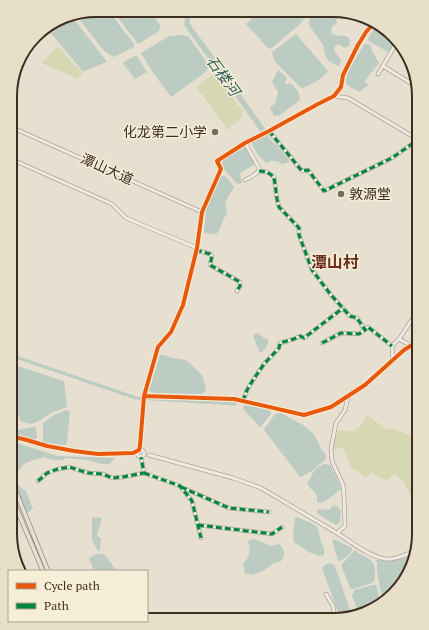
<svg xmlns="http://www.w3.org/2000/svg" width="429" height="630" font-family="'PT Serif','Noto Sans SC',serif">
<rect width="100%" height="100%" fill="#e7e0d1"/>
<path fill="#d6d7b3" d="M58,46L83,74L77,79L42,63Z
M216,72L243,112C240,120 238,125 229,125L230,128L228,130L196,87Z
M367,415L387,430L391,428L419,439V511L416,510L405,483L395,473L388,480L378,477L372,472L365,477L351,467L343,447L333,450L335,438L338,430C356,434 358,430 367,415Z"/>
<path fill="#bcccc2" d="M304,12L307,15L301,23L271,49L267,47L246,24L258,13Z
M317,12H341L336,21L337,23L332,27L331,32C335,37 339,35 344,36C345,36 349,37 349,38L350,42L349,46C345,49 342,47 339,44L335,46L334,50L341,61L340,65L338,66L330,62L327,59L324,52V46L308,24L310,18Z
M111,14L134,44V47L114,57L104,51L76,15Z
M115,14H152L161,26L158,32L138,44Z
M68,15H71L107,62L83,72L46,27Z
M377,24L386,28L396,42L388,52L367,40Z
M296,34L328,71C323,78 309,87 301,88L275,62L272,52Z
M182,35L188,36L210,67L203,74L171,97L154,74L141,53L169,36Z
M366,44H370L373,53L379,63L365,81V83L369,84L360,92C356,90 348,87 346,83C344,76 359,53 363,47V45Z
M135,56H137L147,72L135,79L123,63L125,61Z
M278,70L287,78L285,83L286,84L291,83L298,91L300,100L280,115L274,116L270,108L275,103L278,92L272,82Z
M266,135L279,148L289,160V162L283,164L280,163L276,161H271L266,163L258,155L252,144V142L262,136Z
M244,145L246,146L254,161L255,164L240,173L242,183L237,184L223,168L222,159Z
M221,176H225L234,187L225,202L227,212L218,232L216,234L204,233L206,210L218,180Z
M258,333L264,338L268,340C269,345 265,349 262,352H259C258,346 254,341 253,335Z
M160,355H164L172,358L186,360L202,375L206,387L205,392L201,394L154,393L149,391Z
M11,364L64,381L67,407L51,413L37,422L31,424L21,422L10,395Z
M244,405L269,409L271,412V414L262,425V427H260L243,409Z
M67,410L70,412L67,443L65,445L43,443V423L54,415Z
M281,413L297,422L303,425L314,434L322,450L325,453L326,459L312,471L300,477L264,430L265,428L275,414Z
M36,427L37,438L34,441L14,436L15,432L22,429Z
M10,441L58,456L115,458L110,464H102L87,460L66,458L62,460H52L44,457L33,460L24,464L17,473L16,481L21,488L26,491L33,509L27,513L10,474Z
M325,464L330,465L338,481L341,489L335,494L322,503L317,502V496L314,491L310,488L307,482L311,478C312,471 319,465 325,464Z
M334,505L338,507L341,511L340,522L336,525C330,521 322,517 317,513L318,509L329,510Z
M92,517L102,518L99,530H98L97,536L101,538L100,550L98,551L92,540Z
M297,517L315,525L318,528L320,539L324,549V555L318,556L317,555L309,552L294,542L293,535L295,518Z
M252,539L257,540L271,546L279,544C283,548 286,552 283,558C282,562 278,562 275,563C269,566 262,573 255,574C252,575 249,574 245,574L243,564C250,556 251,551 248,541Z
M334,539L352,548C352,554 345,558 340,561H338L333,543L332,541Z
M355,550C361,556 364,555 369,559C376,563 375,572 375,580L372,583L353,589L350,588L341,565Z
M412,553H414L404,582L382,601L377,571V563L375,560H392L405,558Z
M96,554H104L116,570L113,571H94L89,558Z
M331,563L335,566L351,613L347,617L339,615L322,568L326,564Z
M373,585H376L377,587L380,602L366,613L359,615L352,596L354,590Z"/>
<g fill="none" stroke-linecap="round" stroke-linejoin="round">
<path stroke="#bcccc2" stroke-width="3" d="M10,355L136,398L235,404"/>
<path stroke="#bcccc2" stroke-width="5.5" d="M188,13L187,24L190,29L219,68L266,135"/>
<g stroke="#ada599" stroke-width="4.5">
<path id="minor" d="M383,66L417,87
M378,74L397,42
M334,96L348,98L412,136L419,139
M11,127L202,212
M269,131L302,171L308,170L324,191L392,158L419,139
M11,159L112,204L126,218L197,248
M259,171L267,172L274,177L277,199L279,207L299,228V235L312,270L331,295L350,316L357,318L365,330L368,327L392,346
M245,180L251,177L259,171V168L245,143
M196,250L210,254L212,256L210,265L240,282V286L237,291
M399,339L419,350
M322,343L341,333L359,334L365,330
M393,361L392,346L399,339L419,309
M144,396L234,399L304,415L331,407L365,385L404,350L412,345
M348,397L345,410L336,423L331,449L332,461L343,485L344,496L345,526L337,533C351,542 375,561 391,559C399,558 407,554 415,551
M243,401L247,390L253,380L264,364L279,348L280,343L294,339L300,336L304,338L343,308
M10,436L27,440L47,446L74,451L98,454L133,453L139,450L140,446L144,396L158,347L171,332L183,305L197,248L202,212L221,169L217,161L245,143L269,131L318,104L334,96L341,87L343,75L358,45L366,32L374,23
M149,455L233,478L261,488L337,533
M144,473L180,486L192,501L201,538
M38,481L47,473L58,469L70,467L78,470L89,473L103,474L112,478L123,477L144,473L141,457L138,456L137,453C137,451 139,449 142,450L144,452V455L141,457
M181,487L229,508L269,512
M198,525L272,534L282,527
M326,594L333,606L335,620"/>
</g>
<g stroke="#928b80" stroke-width="5">
<path id="major" d="M10,477L48,571
M10,493L43,571"/>
</g>
<use href="#minor" stroke="#efebe3" stroke-width="3"/>
<use href="#major" stroke="#e6e1d4" stroke-width="3.5"/>
<path stroke="#00873e" stroke-width="3" stroke-dasharray="6 3" stroke-linecap="butt" d="M269,131L302,171L308,170L324,191L392,158L419,139
M259,171L267,172L274,177L277,199L279,207L299,228V235L312,270L331,295L350,316L357,318L365,330L368,327L392,346
M196,250L210,254L212,256L210,265L240,282V286L237,291
M322,343L341,333L359,334L365,330
M243,401L247,390L253,380L264,364L279,348L280,343L294,339L300,336L304,338L343,308
M144,473L180,486L192,501L201,538
M38,481L47,473L58,469L70,467L78,470L89,473L103,474L112,478L123,477L144,473L141,457
M181,487L229,508L269,512
M198,525L272,534L282,527"/>
<g stroke="#f7eed8" stroke-width="6">
<path id="cycleway" d="M144,396L234,399L304,415L331,407L365,385L404,350L412,345
M10,436L27,440L47,446L74,451L98,454L133,453L139,450L140,446L144,396L158,347L171,332L183,305L197,248L202,212L221,169L217,161L245,143L269,131L318,104L334,96L341,87L343,75L358,45L366,32L374,23"/>
</g>
<use href="#cycleway" stroke="#e8590c" stroke-width="4"/>
</g>
<g fill="#786c5e" stroke="#f7eed8" stroke-width="1.5">
<circle cx="215" cy="132" r="4"/>
<circle cx="341" cy="194" r="4"/>
</g>
<g text-anchor="middle" stroke-width="3" stroke-linejoin="round" paint-order="stroke">
<g font-size="14" fill="#3d2e20" stroke="#f7eed8" text-anchor="end">
<text x="207" y="137">化龙第二小学</text>
<text x="349" y="199" text-anchor="start">敦源堂</text>
</g>
<g font-size="14" fill="#3d2e20" stroke="#f7eed8">
<text transform="translate(107 169) rotate(24)" y="5">潭山大道</text>
</g>
<g font-size="15" font-style="italic" fill="#2f5d5a" stroke="#f7eed8">
<text transform="translate(223 76) rotate(54)" y="5">石楼河</text>
</g>
<g font-size="16" font-weight="bold" fill="#6b2e1e" stroke="#f7eed8">
<text x="335" y="268">潭山村</text>
</g>
</g>
<path d="M0 0H429V630H0ZM96 17H333A79 79 0 0 1 412 96V534A79 79 0 0 1 333 613H96A79 79 0 0 1 17 534V96A79 79 0 0 1 96 17Z" fill="#e8dfc9" fill-rule="evenodd"/>
<path fill="none" stroke="#3d2e20" stroke-width="2" d="M96 17H333A79 79 0 0 1 412 96V534A79 79 0 0 1 333 613H96A79 79 0 0 1 17 534V96A79 79 0 0 1 96 17Z"/>
<rect x="8" y="570" width="140" height="52" fill="#f7eed8" stroke="#ada18e"/>
<rect x="16" y="583" width="20" height="6" fill="#e8590c" stroke="#ada18e"/>
<text x="44" y="590" font-size="12" fill="#3d2e20">Cycle path</text>
<rect x="16" y="603" width="20" height="6" fill="#00873e" stroke="#ada18e"/>
<text x="44" y="610" font-size="12" fill="#3d2e20">Path</text>
</svg>
